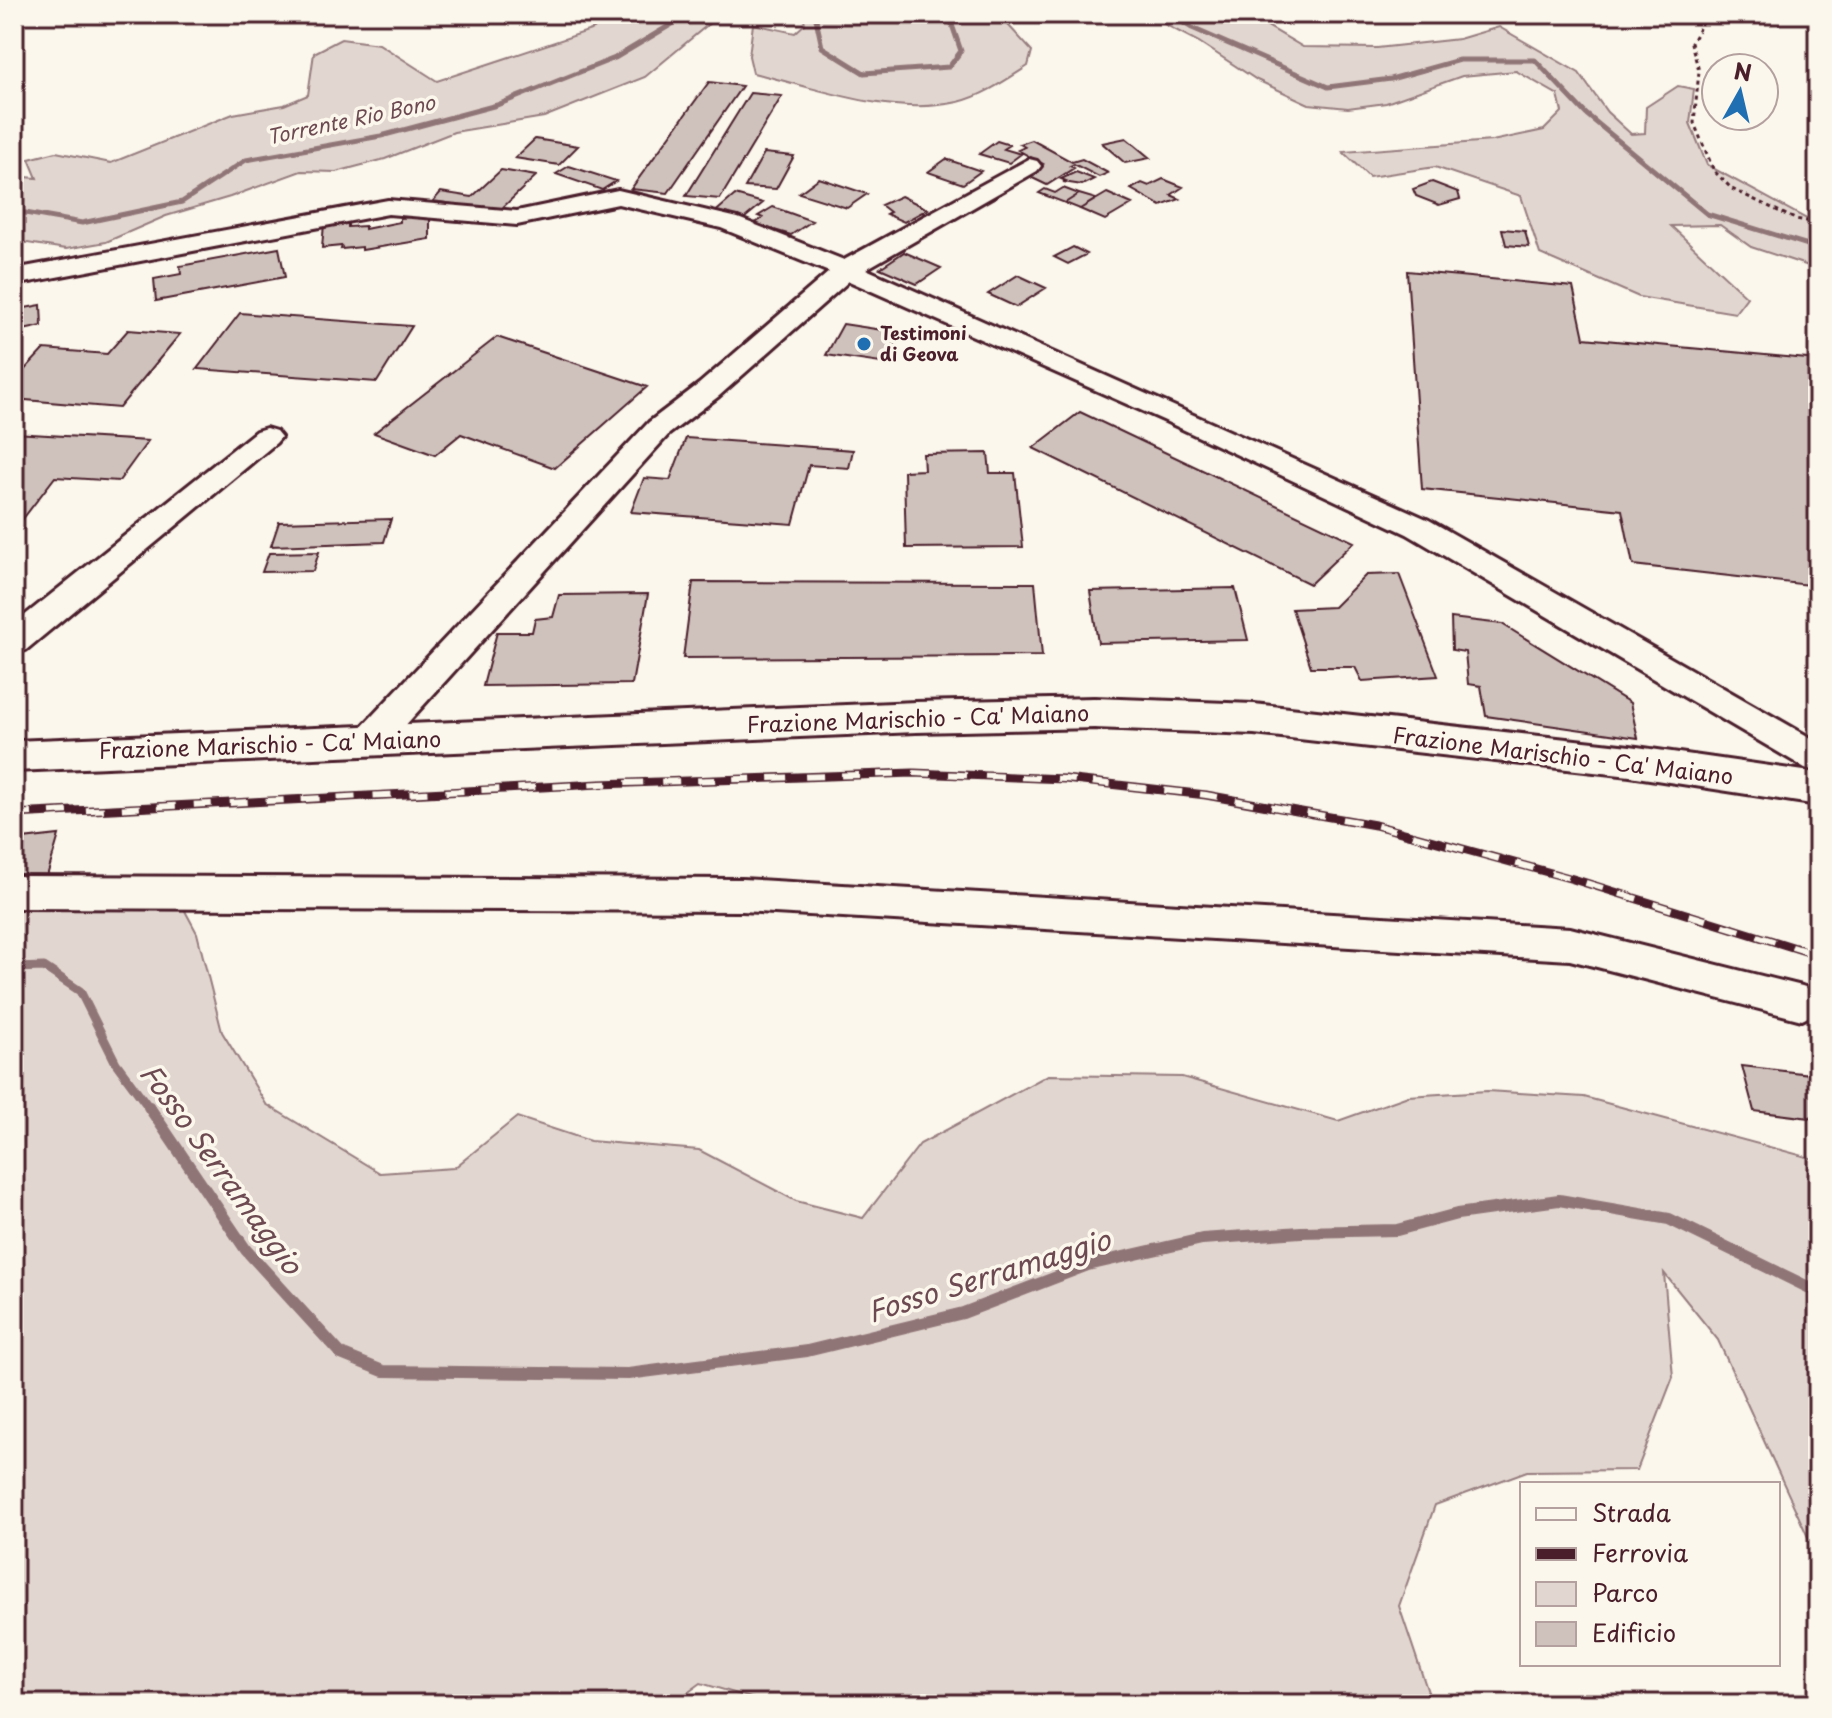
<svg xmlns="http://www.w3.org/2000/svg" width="1832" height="1718" font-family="'Playpen Sans',sans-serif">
<rect width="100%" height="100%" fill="#fbf7ec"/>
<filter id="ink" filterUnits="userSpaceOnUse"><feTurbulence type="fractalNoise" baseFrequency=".0125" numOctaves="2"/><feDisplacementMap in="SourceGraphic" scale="16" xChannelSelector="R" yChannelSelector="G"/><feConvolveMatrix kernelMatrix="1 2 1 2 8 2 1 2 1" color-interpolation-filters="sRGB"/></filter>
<g filter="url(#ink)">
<path fill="#e2d7d0" stroke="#967b7e" stroke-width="2" d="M585,14H716L711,22L645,77L544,117L454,132L385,159L336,172L301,171L230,197L166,216L106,242L66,249L14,241V176L37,178L29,159L56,152L111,163L233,114L284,105L308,95L314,53L341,39L379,44L437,81L594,29Z
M803,14H998L1032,51L1028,66C1006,80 983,96 958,102C891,117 817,88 753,73L749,56L753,24L795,33L805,24Z
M1145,14H1247L1303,47L1377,48L1459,39L1499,27L1579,73L1607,112L1631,134L1645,133L1646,107L1678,86L1694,89L1690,123L1707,165L1818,225V269L1751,247L1720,225L1671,226L1747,297L1735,313L1639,297L1540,254L1521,196L1435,167L1369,177L1343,152L1492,141L1544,130L1562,112L1558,95L1516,71L1462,76L1386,103L1348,108L1309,104L1257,80L1199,42Z
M133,899L184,909L197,933L222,1032L266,1104L380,1173L454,1168L517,1117L590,1141L699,1150L796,1201L863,1218L920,1144L1048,1075L1182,1077L1338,1121L1408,1096L1487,1091L1584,1097L1818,1160V1559L1718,1340L1664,1273L1673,1377L1637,1470L1527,1471L1435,1505L1399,1606L1432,1704H771L701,1683L672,1704H14V901Z"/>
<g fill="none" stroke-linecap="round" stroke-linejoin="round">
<path stroke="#907477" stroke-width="5" d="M819,14L816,19L822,47L864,73L949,67L961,51L950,19L944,14
M1169,14L1192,28L1328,87L1391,79L1459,60H1535L1586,114L1707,214L1818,248
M14,211L82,223L182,202L246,160L381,136L497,105L615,58L689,14"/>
<path stroke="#907477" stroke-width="9" d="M14,968L44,967L80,991L116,1063L150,1109"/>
<path stroke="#907477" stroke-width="12" d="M149,1107L246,1250L341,1354L383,1371L628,1374L807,1351L963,1313L1088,1265L1202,1239L1301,1232L1397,1230L1457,1214L1559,1200L1669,1219L1818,1292"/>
</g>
<path fill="#cfc2bc" stroke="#4a1f2b" stroke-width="2" d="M709,82L742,86L668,193L631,189Z
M750,93L782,96L720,199L686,196Z
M1126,138L1150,158L1125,163L1102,143Z
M535,139L578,146L559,165L515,158Z
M1032,140L1072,162L1082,159L1108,173L1099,177L1074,164L1070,166L1074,168L1047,185L1022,173L1043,164L1018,150L1025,147L1020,144Z
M997,141L1010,145L1004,149L1021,154L1009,163L979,154Z
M764,153L794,156L776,189L745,187Z
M946,159L981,171L963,184L928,172Z
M569,166L616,181L602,190L556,174Z
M501,170L536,176L499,211L433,201L441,192L472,197Z
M1076,172L1094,179L1082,185L1063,182L1066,181L1061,179Z
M819,178L867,194L847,208L799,193Z
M1163,179L1183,187L1171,195L1180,199L1161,206L1131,189L1142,183L1149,186Z
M1432,182L1458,192L1460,199L1439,205L1416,196L1413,189Z
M1063,188L1079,194L1065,203L1039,193L1045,189L1055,193Z
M1107,193L1132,204L1105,220L1080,209Z
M1079,194L1096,199L1080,209L1065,203Z
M735,195L763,203L740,222L712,215Z
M901,196L928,209L904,222L886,214L890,212L881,205Z
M773,207L812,221L791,235L754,224L763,218L758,216Z
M430,215V239L362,250V247L341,249L342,246L322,248L324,224L348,222V227L365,226V229L400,222V218Z
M1502,229L1525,231L1529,247L1506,245Z
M1073,247L1087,254L1068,264L1054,257Z
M279,248L285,277L156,301L154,279L181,274L180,266Z
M904,252L941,268L917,284L880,268Z
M1407,271L1573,287L1584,338L1818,360V586L1633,565L1622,510L1422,489Z
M1018,275L1046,288L1016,307L988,294Z
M41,305L42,326L14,332V310Z
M240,313L412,326L377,382L197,369Z
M843,324L902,333L887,364L826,355Z
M128,330L180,334L119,408L14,399V381L44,349L107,354Z
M497,337L647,387L555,468L461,434L435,455L374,433Z
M1080,412L1354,542L1310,584L1033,448Z
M14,433L148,441L119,481L55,477L22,520H14Z
M686,438L853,450L849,468L809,465L793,524L631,512L644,478L670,480Z
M988,453L990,473H1015L1023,547L906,548L904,471L924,470L923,454Z
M391,519L384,542L271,546L279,522Z
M319,552L313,571L262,572L269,553Z
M1399,574L1438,676L1362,681L1355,667H1311L1292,609L1334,607L1366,575Z
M693,582L1035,583L1042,656L683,658Z
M1235,588L1248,640L1098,643L1090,591Z
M648,594L632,684L483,686L497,632H532L535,619L553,617L559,595Z
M1451,618L1502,624L1630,703L1638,738L1486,716L1481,686L1468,684L1465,652L1452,650Z
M59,835L47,876L14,879V840Z
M1742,1066L1818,1075V1119L1754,1111Z"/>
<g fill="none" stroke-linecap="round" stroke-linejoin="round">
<g stroke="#4a1f2b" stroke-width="6">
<path id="minor" d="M1029,159L1037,161L1041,166L1037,171L866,269L1429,520L1818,742V772L1805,768L1407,534L1163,420L849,281L719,396L669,434L383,750L370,754L357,750L352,741L357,732L649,422L699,384L829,272L721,228L618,204L517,225L388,214L14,285V269L388,200L517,211L618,190L738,218L844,260Z
M266,428L276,431L281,437L276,443L26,650L14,654V624L256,431Z
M14,876L742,879L1570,928L1802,986L1817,991L1818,1012L1802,1020L1570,960L742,911L14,908Z"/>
</g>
<g stroke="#4a1f2b" stroke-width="6">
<path id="major" d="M1094,698L1254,704L1630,746L1818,773V805L1630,776L1254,734L1094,728L916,732L14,771V741L916,702Z"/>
</g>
<path stroke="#4a1f2b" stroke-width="3" stroke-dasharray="4 4" stroke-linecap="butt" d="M1707,14L1691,43L1699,71L1694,123L1714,171L1732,189L1795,219L1818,223"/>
<use href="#minor" fill="#fbf7ec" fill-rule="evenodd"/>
<use href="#major" fill="#fbf7ec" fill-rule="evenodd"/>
<g stroke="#4a1f2b" stroke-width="9">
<path id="rail" d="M14,814L600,784L913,773L1065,779L1206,795L1375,825L1573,879L1818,955"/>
</g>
<use href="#rail" stroke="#fbf7ec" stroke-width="6" stroke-dasharray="18" stroke-linecap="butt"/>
</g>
</g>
<circle fill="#1f6fb2" stroke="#fbf7ec" stroke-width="3" cx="864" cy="344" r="8"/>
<g text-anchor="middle" stroke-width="7" stroke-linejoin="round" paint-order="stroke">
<g font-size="18" font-weight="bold" fill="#4a1f2b" stroke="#fbf7ec" text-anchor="start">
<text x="880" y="340">Testimoni<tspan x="880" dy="21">di Geova</tspan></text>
</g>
<g font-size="20" font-style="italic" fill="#6d4a51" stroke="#fbf7ec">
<text transform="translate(351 120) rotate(-12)" y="7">Torrente Rio Bono</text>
</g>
<g font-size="22" fill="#4a1f2b" stroke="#fbf7ec">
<text transform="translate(918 719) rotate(-2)" y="8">Frazione Marischio - Ca' Maiano</text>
<text transform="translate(270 745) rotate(-2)" y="8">Frazione Marischio - Ca' Maiano</text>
<text transform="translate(1563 756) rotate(7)" y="8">Frazione Marischio - Ca' Maiano</text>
</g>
<g font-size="28" font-style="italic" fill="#6d4a51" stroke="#fbf7ec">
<text transform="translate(221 1169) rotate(54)" y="10">Fosso Serramaggio</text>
<text transform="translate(989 1276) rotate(-17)" y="10">Fosso Serramaggio</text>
</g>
</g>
<rect width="1832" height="1718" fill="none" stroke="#fbf7ec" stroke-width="48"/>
<rect x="24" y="24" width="1784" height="1670" fill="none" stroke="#4a1f2b" stroke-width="3" filter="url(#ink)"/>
<rect x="1520" y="1482" width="260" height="184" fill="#fbf7ec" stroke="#b4a19f" stroke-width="2"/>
<rect x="1536" y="1508" width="40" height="12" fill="#fbf7ec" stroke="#b4a19f" stroke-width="2"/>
<text x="1592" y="1522" font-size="24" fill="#4a1f2b">Strada</text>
<rect x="1536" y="1548" width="40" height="12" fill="#4a1f2b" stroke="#b4a19f" stroke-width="2"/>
<text x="1592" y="1562" font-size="24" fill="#4a1f2b">Ferrovia</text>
<rect x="1536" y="1582" width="40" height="24" fill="#e2d7d0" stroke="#b4a19f" stroke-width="2"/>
<text x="1592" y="1602" font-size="24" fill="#4a1f2b">Parco</text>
<rect x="1536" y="1622" width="40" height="24" fill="#cfc2bc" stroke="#b4a19f" stroke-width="2"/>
<text x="1592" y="1642" font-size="24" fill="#4a1f2b">Edificio</text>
<g transform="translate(1740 92) rotate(8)"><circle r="38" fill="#fbf7ec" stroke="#b4a19f" stroke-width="2"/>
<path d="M0-6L14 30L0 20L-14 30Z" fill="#1f6fb2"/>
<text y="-12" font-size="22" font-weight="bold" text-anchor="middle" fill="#4a1f2b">N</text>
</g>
</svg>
